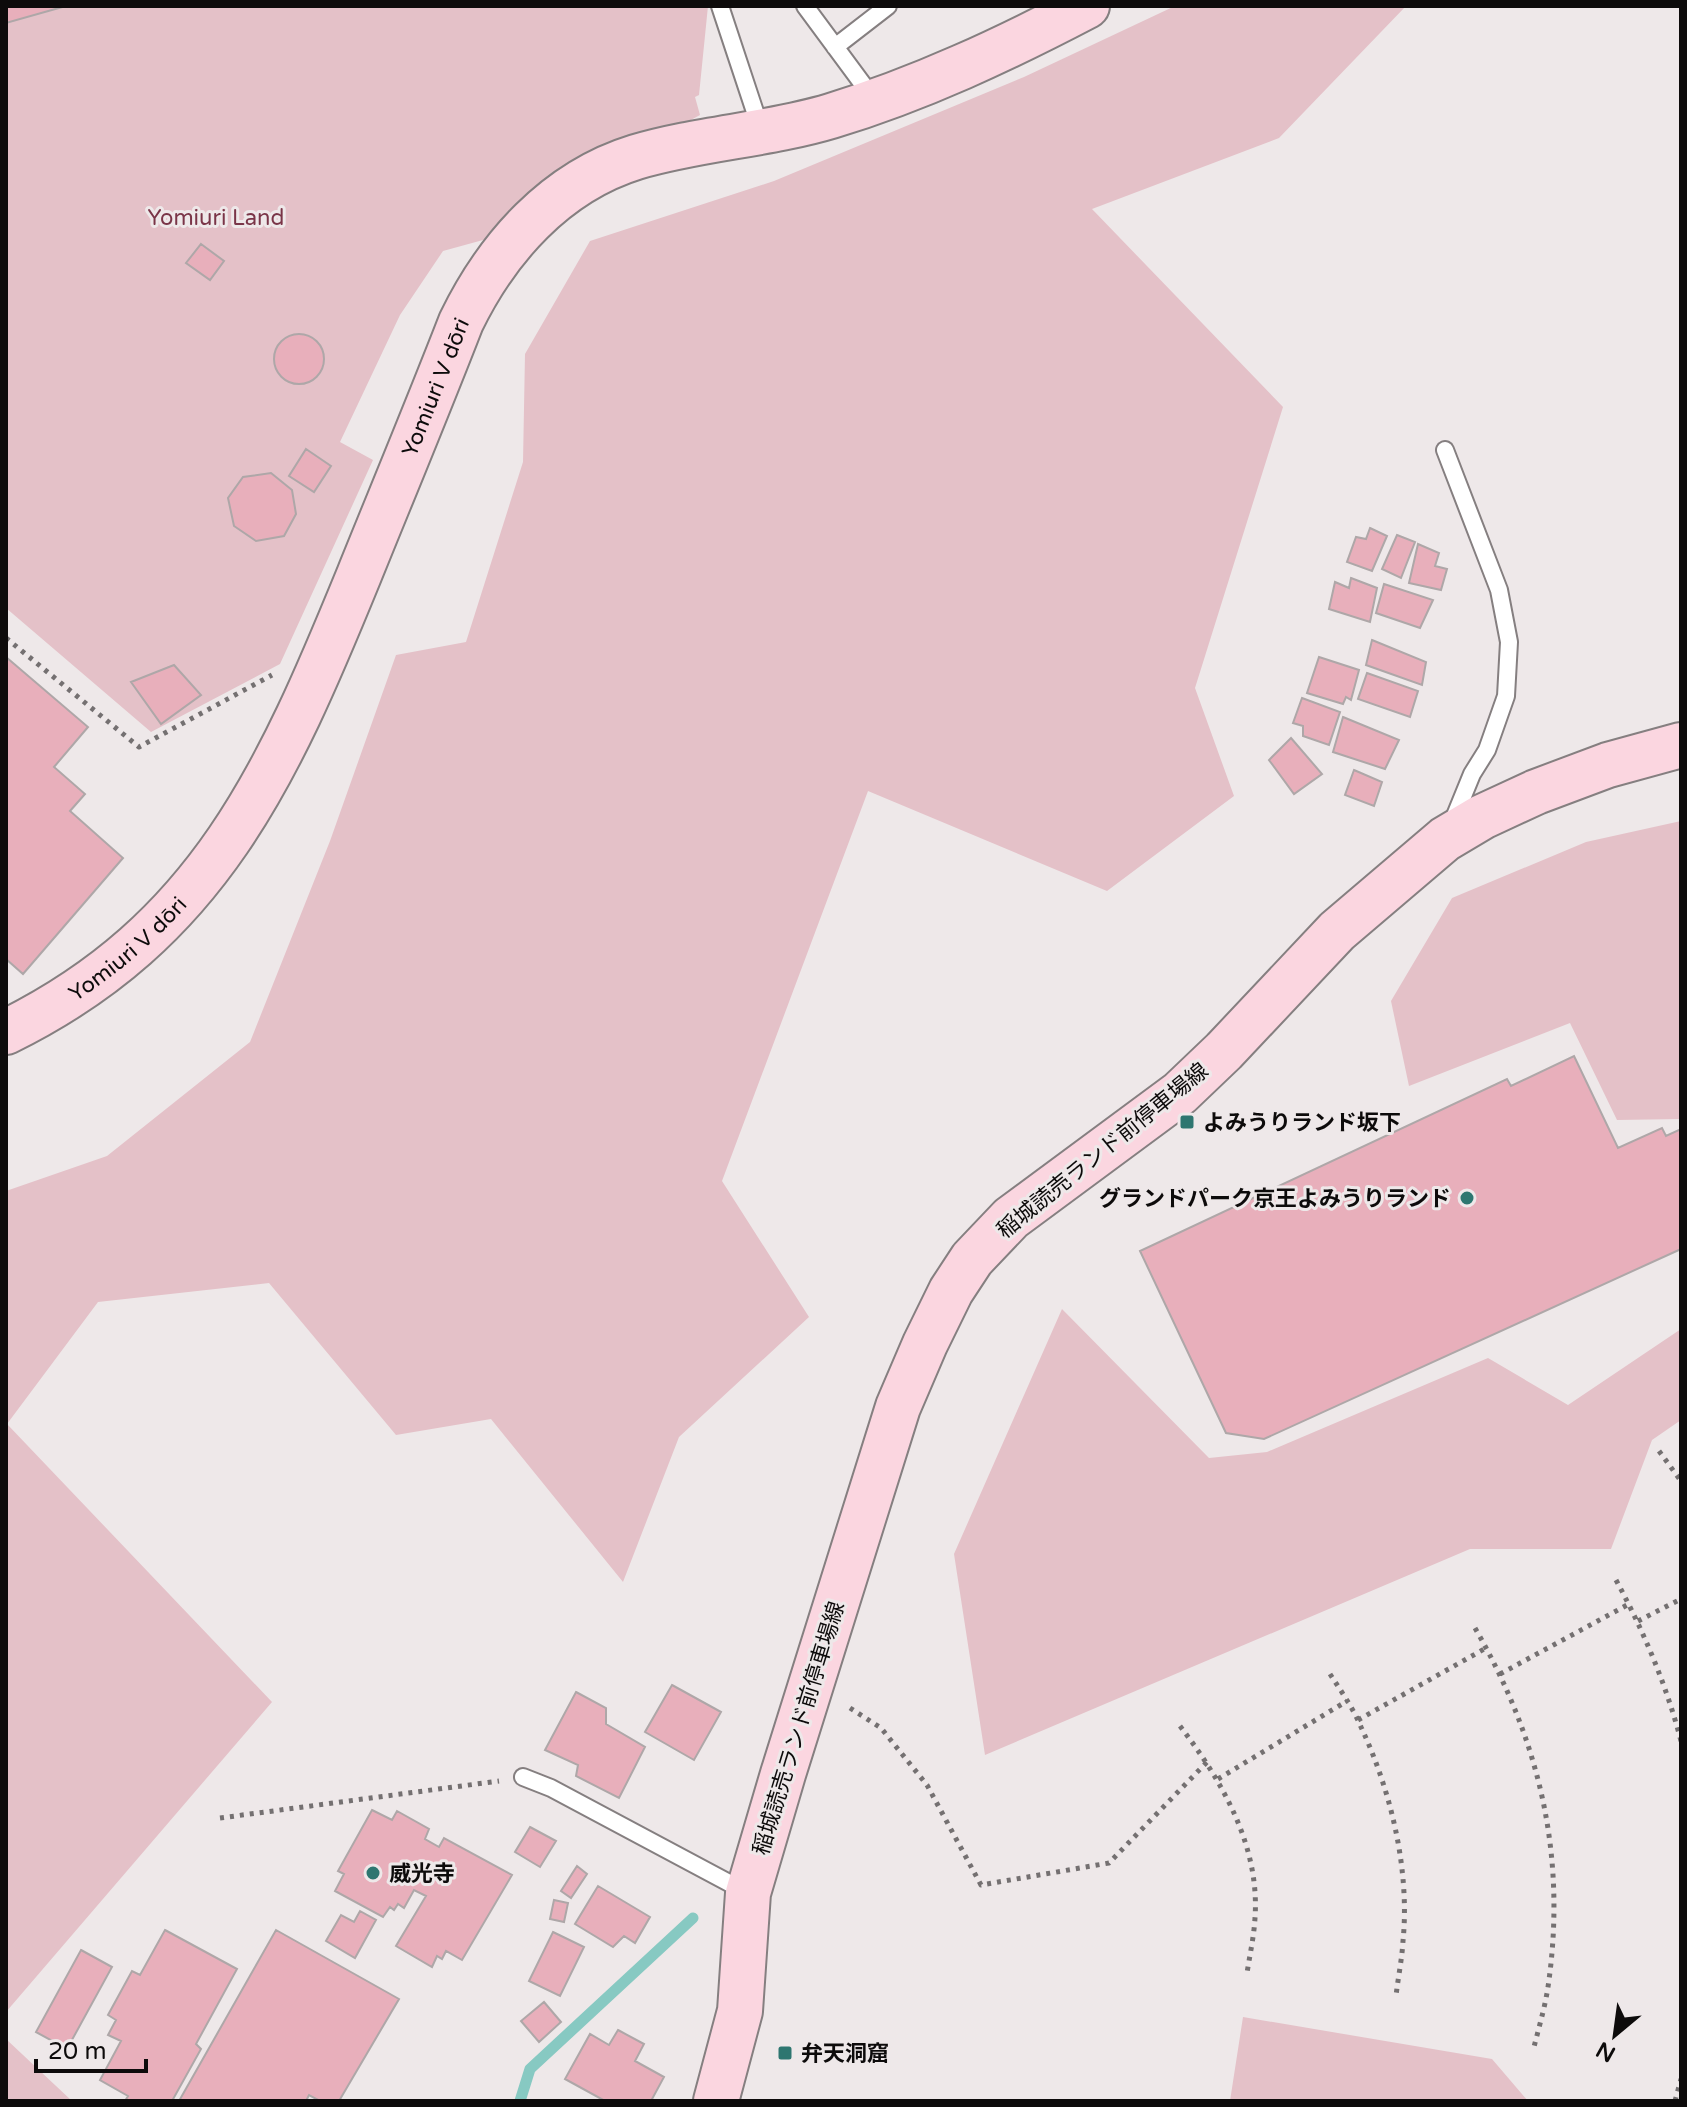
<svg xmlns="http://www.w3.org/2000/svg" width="1687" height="2107" font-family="'Varela Round','Noto Sans JP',sans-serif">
<rect width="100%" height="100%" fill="#eee8e9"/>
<path fill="#e4c1c8" d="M6,6H708L699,95L695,97L700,115L587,177L483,240L443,251L400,315L340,442L373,460L280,664L151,732L6,608Z
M1175,6H1406L1279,138L1092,209L1283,407L1195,688L1234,796L1107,891L868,791L722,1181L809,1317L679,1437L623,1582L491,1419L396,1435L269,1283L98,1302L7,1424L272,1702L6,2012V1191L107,1156L250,1042L330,841L396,655L466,642L523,462L525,354L590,241L774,181L1024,77Z
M1681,821V1119L1617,1120L1570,1023L1409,1086L1391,1001L1452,898L1586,842Z
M1062,1309L1209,1458L1267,1452L1488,1358L1568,1405L1681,1329V1420L1652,1440L1611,1549H1470L985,1755L954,1554Z
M1243,2017L1492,2059L1528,2101H1230Z
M6,2039L72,2101H6Z"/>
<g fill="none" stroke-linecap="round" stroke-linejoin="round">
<path stroke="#87c9c2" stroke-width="11" d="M520,2101L530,2069L693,1918"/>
</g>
<path fill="#e8afbb" stroke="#aea7a8" stroke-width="2" d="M6,6H66L6,23Z
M201,244L224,261L210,280L186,263Z
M274 359a25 25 0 1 1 50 0a25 25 0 1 1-50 0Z
M306,449L331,466L314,492L289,476Z
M271,473L292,490L296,514L284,536L256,541L234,526L228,498L243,477Z
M1370,528L1387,536L1372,571L1347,562L1356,537L1366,539Z
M1397,535L1415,542L1401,578L1382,569Z
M1418,544L1439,553L1435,566L1447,569L1441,590L1409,583Z
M1351,578L1377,588L1370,622L1329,609L1335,582L1349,588Z
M1384,584L1433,600L1420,628L1376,613Z
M1372,640L1426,662L1422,685L1366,665Z
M6,657L88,727L54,767L85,794L70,811L123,858L23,974L6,959Z
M1319,657L1359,670L1351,700L1346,697L1343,704L1307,693Z
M174,665L201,695L161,724L131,682Z
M1367,673L1418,691L1410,717L1358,699Z
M1302,698L1340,712L1329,745L1303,736V726L1293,723Z
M1343,717L1399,740L1385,769L1333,752Z
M1291,738L1322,774L1294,794L1269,760Z
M1354,770L1382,782L1374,806L1345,795Z
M1574,1056L1618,1148L1662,1128L1666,1136L1681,1129V1249L1264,1439L1226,1433L1140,1251L1507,1079L1511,1086Z
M672,1685L721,1712L694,1760L645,1732Z
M576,1692L606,1708V1724L645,1747L619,1798L576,1776L578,1765L545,1750Z
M372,1810L392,1820L397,1811L429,1829L425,1839L439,1847L444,1838L512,1875L462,1960L446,1951L442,1959L437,1956L432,1967L396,1946L426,1896L414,1890L404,1908L398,1904L394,1910L390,1907L383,1917L335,1891L344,1874L338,1871Z
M530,1827L556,1841L540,1867L515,1852Z
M577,1866L587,1874L571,1898L561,1891Z
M598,1886L650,1917L635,1943L624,1936L613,1947L575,1924Z
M554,1900L568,1903L564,1922L550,1919Z
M360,1911L376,1920L355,1958L326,1941L341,1915L354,1922Z
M165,1930L237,1969L196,2044L201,2049L172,2101H125L128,2096L100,2080L121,2041L108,2035L116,2020L108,2015L132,1971L140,1975Z
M276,1930L399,1999L339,2101H320L309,2095L306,2101H179Z
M553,1932L584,1947L560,1996L529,1981Z
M81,1950L112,1967L67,2049L36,2032Z
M544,2002L561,2022L539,2042L521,2021Z
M618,2030L644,2044L635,2061L664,2077L651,2101H605L565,2079L590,2034L609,2045Z"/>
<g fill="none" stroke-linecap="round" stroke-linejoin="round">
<g stroke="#857f80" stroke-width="20">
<path id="lane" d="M720,6L761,130
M805,6L873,98
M835,47L888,6
M1445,450L1499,590L1509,642L1506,696L1487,750L1472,774L1452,823
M523,1777L551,1788L746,1892"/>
</g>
<g stroke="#857f80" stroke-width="48">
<g id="secondary">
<path id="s1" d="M6,1032C209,932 278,773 359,575C393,491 428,407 461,322C497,248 555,182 636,157C700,138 768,135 831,116C920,89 1005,49 1087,6"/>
<path d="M716,2101L740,2011L748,1893L783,1774L898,1407L925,1344L951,1291L972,1259L1011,1218L1180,1093L1224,1051L1337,931L1445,839L1482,817L1536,792L1608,765L1681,745"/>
</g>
</g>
<path stroke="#747071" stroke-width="5" stroke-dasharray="4 6" stroke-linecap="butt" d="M6,638L139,747L272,675
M1659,1451L1681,1481
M1616,1580C1644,1632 1666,1684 1681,1741
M1638,1621L1681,1599
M1475,1628C1540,1741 1567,1857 1548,1987C1545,2007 1539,2027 1534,2047
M1330,1674C1341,1691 1353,1708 1361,1727C1391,1791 1410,1870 1403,1941C1402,1959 1398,1978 1396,1996
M1500,1674L1629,1604
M850,1708L881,1728L927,1785L981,1885L1109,1863L1207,1762
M1358,1720L1486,1648
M1180,1726C1222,1781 1260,1846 1255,1918C1254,1936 1250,1954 1247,1973
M1218,1779L1347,1701
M220,1818L499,1781
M1675,2101L1681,2079"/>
<use href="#lane" stroke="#fff" stroke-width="16"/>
<use href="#secondary" stroke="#fbd6e0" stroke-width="44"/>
</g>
<g fill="#2e7670" stroke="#eee8e9" stroke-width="3">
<rect x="1179" y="1114" width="16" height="16" rx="4"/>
<circle cx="1467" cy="1198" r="8"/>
<circle cx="373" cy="1873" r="8"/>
<rect x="777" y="2045" width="16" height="16" rx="4"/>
</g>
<g text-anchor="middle" stroke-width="6" stroke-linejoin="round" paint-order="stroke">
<g font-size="22" fill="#7a3548" stroke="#eee8e9">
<text x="216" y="225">Yomiuri Land</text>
</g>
<g font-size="22" fill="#0d0b0b" stroke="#eee8e9">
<text dy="8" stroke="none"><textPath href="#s1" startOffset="796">Yomiuri V dōri</textPath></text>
<text dy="8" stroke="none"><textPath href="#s1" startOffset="148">Yomiuri V dōri</textPath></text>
<text transform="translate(1102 1150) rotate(-39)" y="8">稲城読売ランド前停車場線</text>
<text transform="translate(798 1728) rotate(-73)" y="8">稲城読売ランド前停車場線</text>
</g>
<g font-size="22" font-weight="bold" fill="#0d0b0b" stroke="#eee8e9" text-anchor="start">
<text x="1203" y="1130">よみうりランド坂下</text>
<text x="1451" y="1206" text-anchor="end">グランドパーク京王よみうりランド</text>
<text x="389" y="1881">威光寺</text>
<text x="801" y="2061">弁天洞窟</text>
</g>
</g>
<rect width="1687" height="2107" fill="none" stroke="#0d0b0b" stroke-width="16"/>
<g transform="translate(1615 2035) rotate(209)" stroke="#eee8e9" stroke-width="6" paint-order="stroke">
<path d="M0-6L14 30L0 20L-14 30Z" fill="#0d0b0b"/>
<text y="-12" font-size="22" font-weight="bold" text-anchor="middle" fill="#0d0b0b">N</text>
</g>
<path d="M36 2059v12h110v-12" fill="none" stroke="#0d0b0b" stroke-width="4"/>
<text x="48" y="2059" font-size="24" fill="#0d0b0b" stroke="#eee8e9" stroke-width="6" paint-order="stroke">20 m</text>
</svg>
